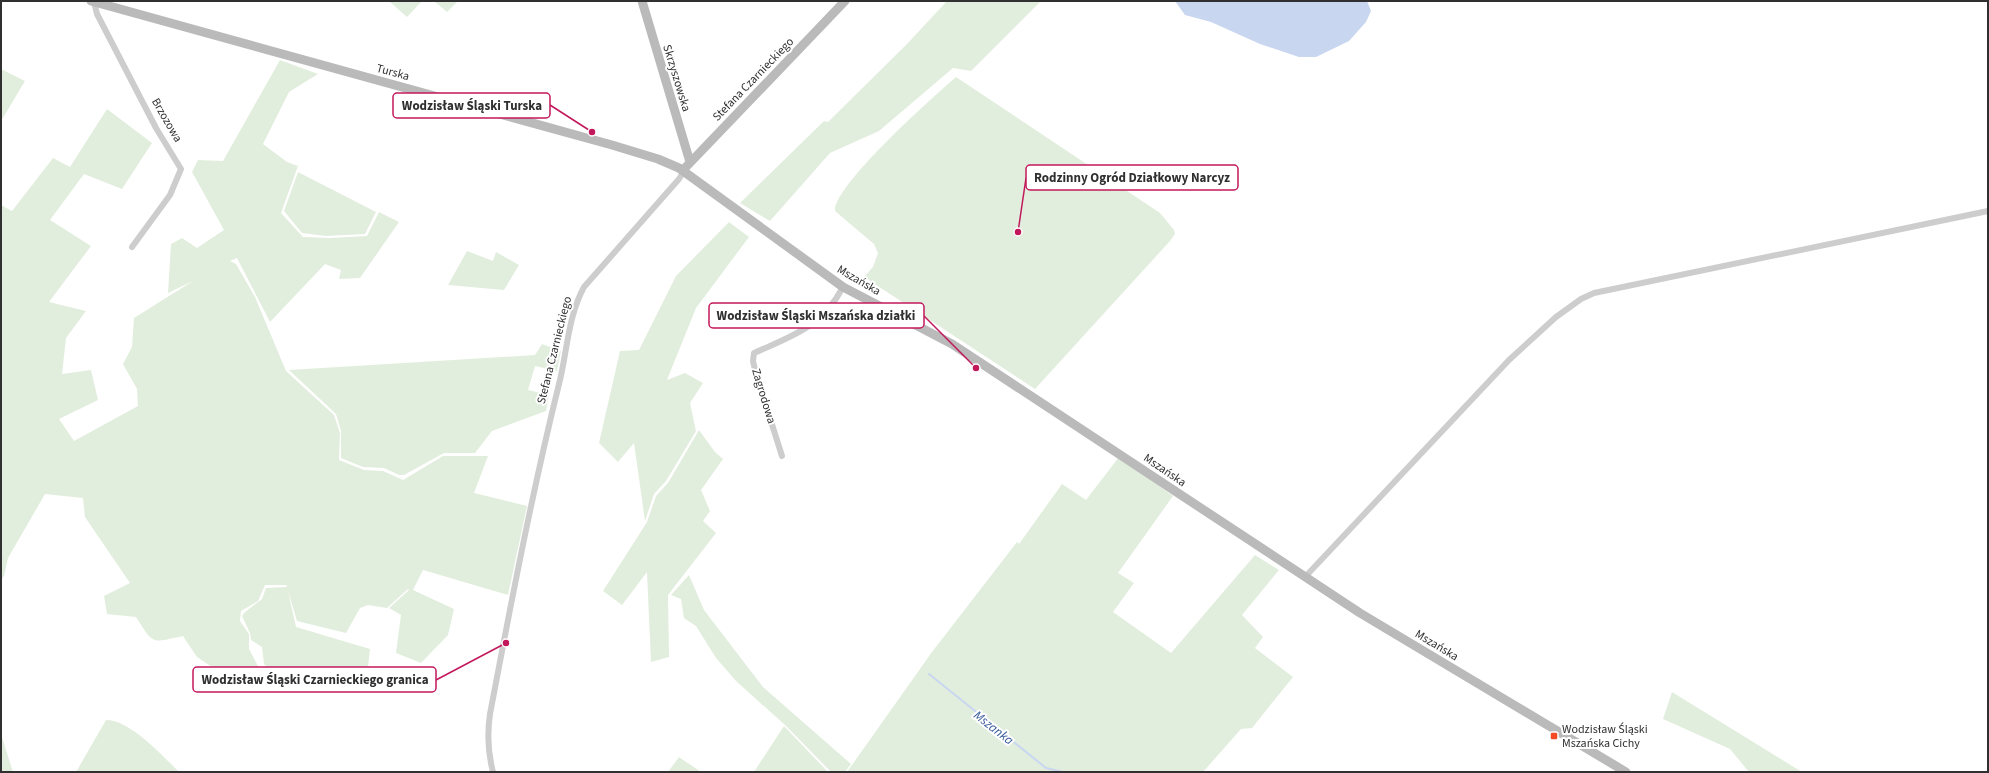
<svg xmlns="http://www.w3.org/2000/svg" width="1989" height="773" font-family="'Source Sans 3',sans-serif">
<rect width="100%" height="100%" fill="#fff"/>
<path fill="#e2eedd" d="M389,1H422L407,17Z
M434,1H458L447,12Z
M947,1H1041L971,71L953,68L879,131L830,153L770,221L740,203L824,121L828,122L907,44Z
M280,60L318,74L289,92L263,144L287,162L298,166L281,213L303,237L330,238L367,236L379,212L399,222L360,278L339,279L341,270L325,264L270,322L237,258L230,261L236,264L255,297L286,371L334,415L340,433L339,460L364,470L383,471L403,480L443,456H488L474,493L527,506L508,595L423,570L413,590L454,609L448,635L421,663L396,653L401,615L389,608L409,590L408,589L387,608L368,605L360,608L346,633L297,621L288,591L296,627L370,649L367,676L280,681L264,664L262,647L251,640L250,633L242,616L245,612L262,599L266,588L287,587L286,585H265L258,601L241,611L240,621L249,634V649L265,679L259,686L239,685L197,657L183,636C151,643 154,645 136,617L107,614L104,596L130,583L85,517L83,498L45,494L8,558L4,576L1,580V205L12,211L53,158L70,167L107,109L152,143L122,189L84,174L50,220L91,246L49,302L86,311L66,338L62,374L91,370L98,400L59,419L74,441L138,406L137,389L123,364L132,347L134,318L193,281L168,293L171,244L182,238L197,248L224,230L192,172L198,160L223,161Z
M1,69L25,81L1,121Z
M956,77L1160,213L1174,230L1175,234L1170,241L1035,389L864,277L873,267L878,253L874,244L835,211C833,186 934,96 956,77Z
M298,172L376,212L365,234L326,236L302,233L284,211Z
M729,222L749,237L696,308L667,380L685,373L703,383L690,403L696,431L666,481L654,494L645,521L634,443L618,462L599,443L620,351L639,350L676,276Z
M467,251L493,261L496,252L519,265L504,290L448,285Z
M542,344L561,351L557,371L535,366L528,390L549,395L546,411L492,431L475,453H444L404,475H399L384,468L363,467L341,458V431L336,414L289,370L535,355Z
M699,430L715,452L723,459L701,490L710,511L703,521L716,533L668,595L669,657L651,662L647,572L622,605L603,591L647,522L656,496L668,483Z
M1119,457L1173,496L1118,573L1134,583L1113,612L1171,653L1255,555L1279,570L1242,615L1263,637L1255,648L1293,677L1252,728L1241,729L1203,772H847L932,652L1017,542L1019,544L1062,484L1086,500Z
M689,575L704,610L763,687L851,764L845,772H831L785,725L736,681L716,658L696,626L684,618L681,599L671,595Z
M1672,692L1802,772H1749L1730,749L1663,719Z
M106,720C129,719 164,757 179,772H76Z
M784,726L828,772H754Z
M1,734L13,772H1Z
M679,757L701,772H668Z"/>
<path fill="#c8d6f0" d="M1175,1H1367L1371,11L1366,22L1349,41L1316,57H1299L1260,44L1211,22L1185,15Z"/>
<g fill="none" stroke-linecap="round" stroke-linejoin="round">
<path stroke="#c8d6f0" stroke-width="2" d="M929,674L1046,768L1063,772"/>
<path stroke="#cdcdcd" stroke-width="6" d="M94,2L97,14L156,128L181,169L170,195L132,247
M782,456L756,374L753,361L754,353C792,336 822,327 843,287
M1305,577L1509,360L1556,317L1581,299L1594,293L1988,211
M493,772C488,753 487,734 490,714C511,603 532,493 559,384C567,353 568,316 584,287L679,179L684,171"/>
<path stroke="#bababa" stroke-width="9" d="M91,1L612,145L658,159L679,168L843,287L952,344L1360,613L1626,772
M642,1L690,162
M684,171L685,168L845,1"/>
</g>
<rect fill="#f54b25" stroke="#fff" stroke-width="1.5" x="1550" y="732" width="8" height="8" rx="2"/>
<g text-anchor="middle" stroke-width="4" stroke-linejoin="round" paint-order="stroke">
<g font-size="12" fill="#303030" stroke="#fff">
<text transform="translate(393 72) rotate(15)" y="4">Turska</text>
<text transform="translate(677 78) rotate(73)" y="4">Skrzyszowska</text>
<text transform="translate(753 79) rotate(-46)" y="4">Stefana Czarnieckiego</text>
<text transform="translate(167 120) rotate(60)" y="4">Brzozowa</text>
<text transform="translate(859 280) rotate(30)" y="4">Mszańska</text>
<text transform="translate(554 350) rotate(-76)" y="4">Stefana Czarnieckiego</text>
<text transform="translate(764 396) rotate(73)" y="4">Zagrodowa</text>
<text transform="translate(1165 470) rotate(34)" y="4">Mszańska</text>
<text transform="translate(1437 645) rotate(31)" y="4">Mszańska</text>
</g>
<g font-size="12" fill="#303030" stroke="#fff" text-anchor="start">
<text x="1562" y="733">Wodzisław Śląski<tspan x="1562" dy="14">Mszańska Cichy</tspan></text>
</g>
<g font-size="13" font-style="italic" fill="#365a9b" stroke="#fff">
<text transform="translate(994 727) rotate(38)" y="5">Mszanka</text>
</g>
</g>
<path fill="none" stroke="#c2185b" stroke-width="1.5" d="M592 132L550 105M1018 232L1026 178M976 368L924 316M506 643L436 680"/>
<g fill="#c2185b" stroke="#fff" stroke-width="1.5">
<circle cx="592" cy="132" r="4"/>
<circle cx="1018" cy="232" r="4"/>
<circle cx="976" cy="368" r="4"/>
<circle cx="506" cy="643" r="4"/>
</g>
<g fill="#fff" stroke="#c2185b" stroke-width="1.5">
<rect x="393" y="93" width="157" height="25" rx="4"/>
<rect x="1026" y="165" width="212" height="25" rx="4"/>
<rect x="709" y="303" width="215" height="25" rx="4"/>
<rect x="193" y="667" width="243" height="25" rx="4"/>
</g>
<g font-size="13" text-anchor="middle" font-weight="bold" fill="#303030">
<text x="472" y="110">Wodzisław Śląski Turska</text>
<text x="1132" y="182">Rodzinny Ogród Działkowy Narcyz</text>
<text x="816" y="320">Wodzisław Śląski Mszańska działki</text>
<text x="315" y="684">Wodzisław Śląski Czarnieckiego granica</text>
</g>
<rect width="1989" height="773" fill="none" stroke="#303030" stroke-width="4"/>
</svg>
